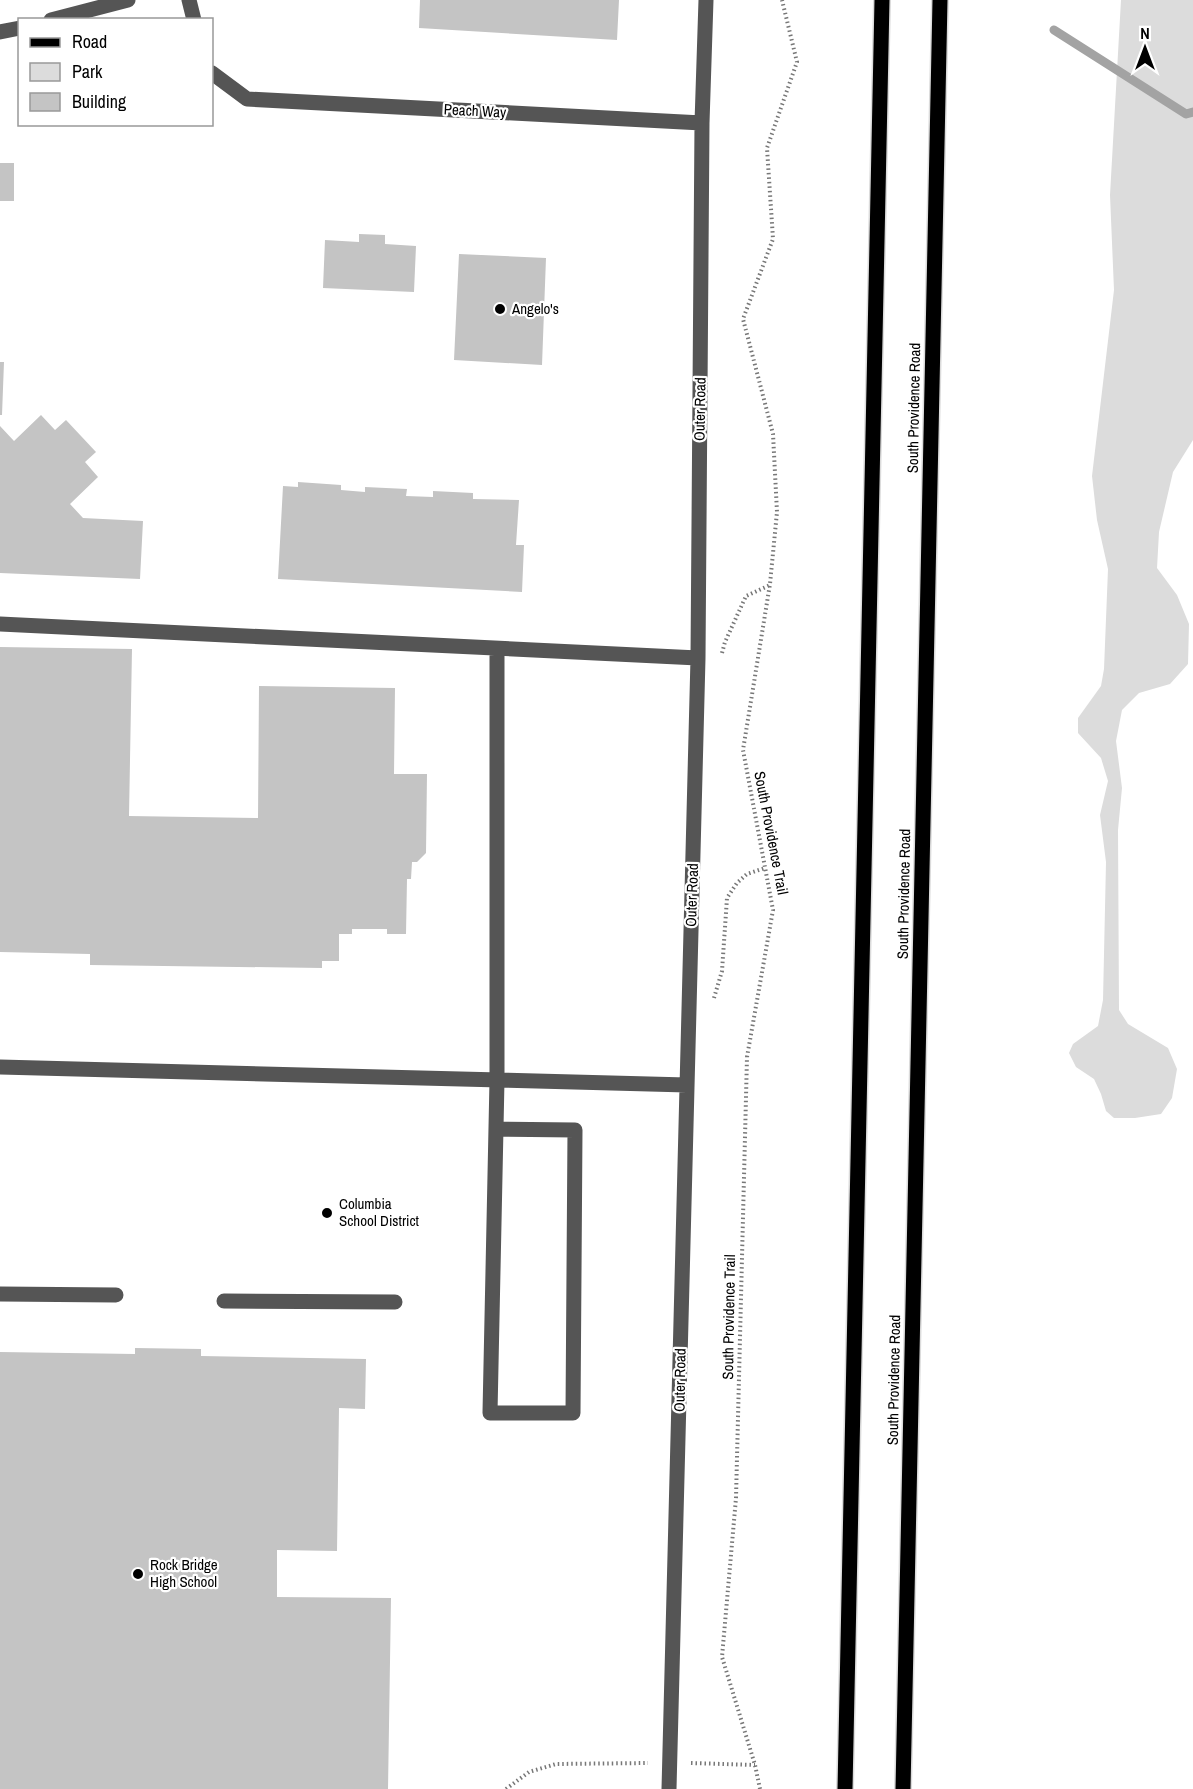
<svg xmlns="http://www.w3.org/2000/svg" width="1193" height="1789" font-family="'Archivo Narrow',sans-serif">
<rect width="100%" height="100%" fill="#fff"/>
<path fill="#dcdcdc" d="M1121,0H1193V440L1173,472L1159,532L1157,568L1177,595L1189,624L1188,664L1170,684L1139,693L1122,710L1116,741L1122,788L1118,830L1119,1010L1128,1024L1168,1048L1177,1069L1172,1098L1161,1114L1135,1118H1114L1106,1111L1101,1094L1094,1079L1076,1067L1069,1053L1073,1044L1098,1026L1103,1000L1106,862L1100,815L1108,781L1101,758L1078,733V718L1101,686L1104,669L1108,569L1097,520L1092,476L1114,290L1110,195Z"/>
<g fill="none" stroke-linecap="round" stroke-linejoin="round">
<path stroke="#a3a3a3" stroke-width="9" d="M1054,30L1186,114L1193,112"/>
</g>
<path fill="#c4c4c4" d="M420,0H619L617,40L419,28Z
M0,163H14V201H0Z
M359,234L385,235V244L416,246L414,292L323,288L325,240L359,242Z
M459,254L546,258L542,365L454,360Z
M0,362H4L2,415H0Z
M41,415L55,430L66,420L96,452L85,462L98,477L70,504L83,518L143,521L140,579L0,573V426L14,441Z
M298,482L341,485V490L365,492V487L407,489L406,496L433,497V491L473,493V499L519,500L516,545H524L522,592L278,579L283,486L298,487Z
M0,647L132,649L129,816L258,818L259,686L395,688L394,774H427L426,853L417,862H412L411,879H407L406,934H387V929H352V934H339V961H322V968L90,965V954L0,952Z
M135,1348L201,1349V1356L366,1359L365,1409L339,1408L337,1551L277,1550V1597L391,1598L388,1789H0V1352L135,1354Z"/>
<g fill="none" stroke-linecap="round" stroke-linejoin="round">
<g stroke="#dbdbdb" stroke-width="18">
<path id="major" d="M845,1789L882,0
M903,1789L940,0"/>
</g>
<path stroke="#777" stroke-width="4" stroke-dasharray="1.5 3" stroke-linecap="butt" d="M722,653L725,642L746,596L770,585
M714,998L722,971L727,898L737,883L747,874L765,868
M691,1763L755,1765
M506,1789L529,1772L556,1764L648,1763
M760,1789L755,1765L722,1657L736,1498L747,1057L773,910L743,750L770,584L777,512L773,434L743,319L773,239L767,148L797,62L782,0"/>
<path stroke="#555" stroke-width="15" d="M189,0L194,20
M51,20L128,0
M0,32L20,28
M212,73L247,99L702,123
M0,624L698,658
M0,1067L687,1085
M496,1129L575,1130L573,1413H490L497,1080V649
M0,1294L116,1295
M224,1301L395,1302
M669,1789L698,658L702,123L706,0"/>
<use href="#major" stroke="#000" stroke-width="15"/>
</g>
<g fill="#000" stroke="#fff" stroke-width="2">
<circle cx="500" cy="309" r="6"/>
<circle cx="327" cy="1213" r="6"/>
<circle cx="138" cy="1574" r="6"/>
</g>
<g text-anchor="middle" stroke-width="4.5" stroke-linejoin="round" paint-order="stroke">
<g font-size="15" fill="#000" stroke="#fff">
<text transform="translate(475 111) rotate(3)" y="5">Peach Way</text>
<text transform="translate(914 408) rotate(-89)" y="5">South Providence Road</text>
<text transform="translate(700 409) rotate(-89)" y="5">Outer Road</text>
<text transform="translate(771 833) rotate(79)" y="5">South Providence Trail</text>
<text transform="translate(904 894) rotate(-89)" y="5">South Providence Road</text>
<text transform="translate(692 895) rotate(-88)" y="5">Outer Road</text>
<text transform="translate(729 1317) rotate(-89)" y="5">South Providence Trail</text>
<text transform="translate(680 1380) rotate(-89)" y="5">Outer Road</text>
<text transform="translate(894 1380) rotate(-89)" y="5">South Providence Road</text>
</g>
<g font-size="15" fill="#000" stroke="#fff" text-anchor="start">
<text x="512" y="314">Angelo's</text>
<text x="339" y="1209">Columbia<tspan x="339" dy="17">School District</tspan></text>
<text x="150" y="1570">Rock Bridge<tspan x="150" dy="17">High School</tspan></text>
</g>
</g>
<rect x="18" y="18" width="195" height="108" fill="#ffffff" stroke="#999999" stroke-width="1.5"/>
<rect x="30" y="38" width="30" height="9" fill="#000000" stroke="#999999" stroke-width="1.5"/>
<text x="72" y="48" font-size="18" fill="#000000">Road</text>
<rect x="30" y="63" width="30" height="18" fill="#dcdcdc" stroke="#999999" stroke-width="1.5"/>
<text x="72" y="78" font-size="18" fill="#000000">Park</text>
<rect x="30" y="93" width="30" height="18" fill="#c4c4c4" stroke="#999999" stroke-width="1.5"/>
<text x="72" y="108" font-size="18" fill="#000000">Building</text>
<g transform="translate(1145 48)" stroke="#ffffff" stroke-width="4.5" paint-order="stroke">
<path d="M0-4.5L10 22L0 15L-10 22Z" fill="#000000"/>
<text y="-9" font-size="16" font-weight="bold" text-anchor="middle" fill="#000000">N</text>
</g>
</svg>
